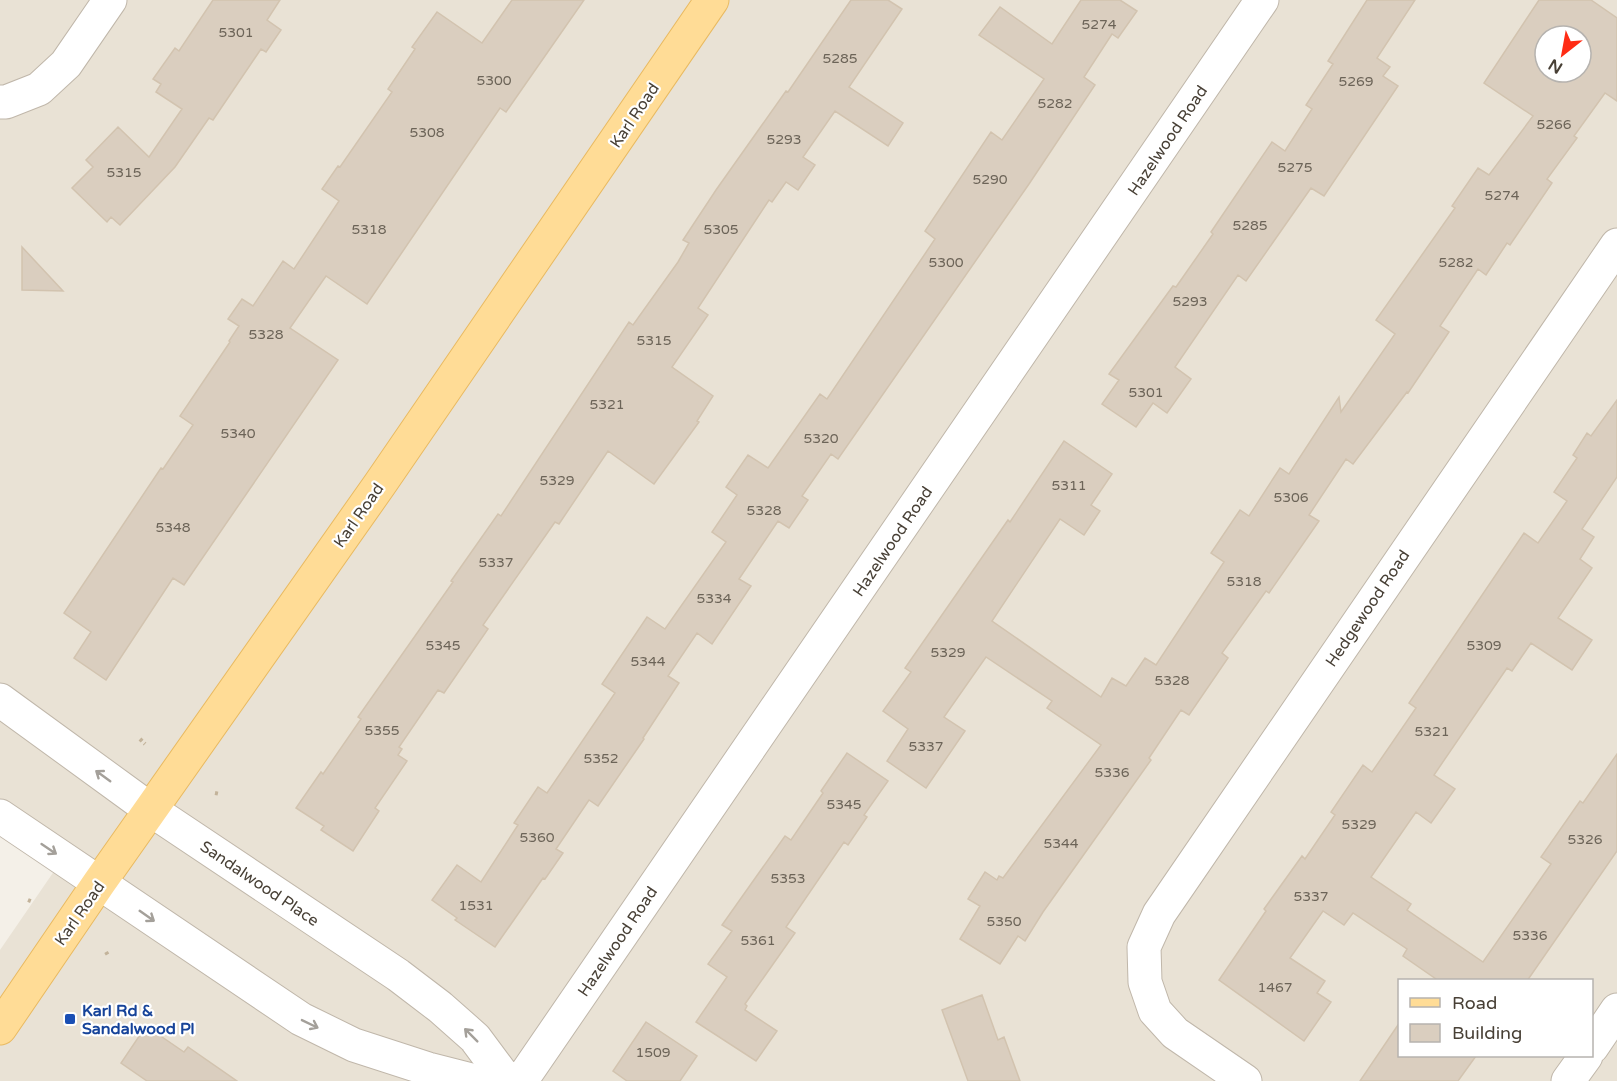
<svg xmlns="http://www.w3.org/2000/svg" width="1617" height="1081" font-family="'Varela Round',sans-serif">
<rect width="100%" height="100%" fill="#f4f0e8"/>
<path fill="#e9e2d5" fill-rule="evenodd" d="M0,0H1617V1081H0V950L59,864L0,823ZM1545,36H1581V72H1545ZM1400,980H1592V1056H1400Z"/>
<path fill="#dacebf" stroke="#d2c3af" stroke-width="1.5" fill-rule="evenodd" d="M213,0H280L267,20L281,30L266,52L261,49L213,120L209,118L175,167L120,225L111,217L107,222L72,188L93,167L86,160L118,127L149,157L182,109L156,92L161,84L153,79L175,48L179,51Z
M512,0H584L506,112L500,108L367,304L326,276L290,328L338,360L184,585L173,578L106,680L74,658L91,632L64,613L161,468L163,469L193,425L180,416L230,342L229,341L239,326L228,319L242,299L253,306L283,261L294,269L339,201L322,189L338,166L340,167L392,92L388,89L415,49L412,47L437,12L482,43Z
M851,0H888L902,9L849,87L903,123L888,146L835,111L803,157L815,165L798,190L786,182L772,202L769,200L698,308L708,315L672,367L713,396L697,421L699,422L654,484L608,451L559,524L555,522L483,625L488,629L444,693L438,690L399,747L402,749L398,755L407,761L375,808L379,811L353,851L321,830L324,826L296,808L321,772L323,774L361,719L358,717L453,582L451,581L498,514L501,516L629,322L633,325L678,262L689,243L683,240L716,190L786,91L788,92Z
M1081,0H1120L1137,11L1118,38L1112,34L1084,77L1095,85L1029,184L838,459L831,454L802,496L808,500L789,528L778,521L739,579L751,586L712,644L697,633L668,676L679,683L643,738L644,739L598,806L589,800L556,849L563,853L545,879L543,878L495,947L455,920L457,918L432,900L457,865L481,882L518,825L514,823L538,787L547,793L615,693L602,684L647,617L665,629L726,542L712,532L737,495L726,487L748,455L768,468L820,394L827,399L935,239L925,231L991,132L1002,140L1044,79L979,35L1000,7L1052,44Z
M1367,0H1415L1377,58L1390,67L1383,76L1398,86L1324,196L1311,188L1246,281L1238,275L1175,367L1191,379L1167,413L1153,403L1136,427L1102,404L1119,380L1109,374L1173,286L1176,287L1213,234L1211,232L1272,142L1285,151L1312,109L1306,105L1333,64L1328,61Z
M1539,0H1591L1617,18V101L1605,93L1574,136L1577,138L1547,179L1552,183L1510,245L1507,243L1486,275L1478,269L1440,326L1449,332L1408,393L1407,392L1353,464L1346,459L1309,515L1319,521L1269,593L1266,591L1222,653L1228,658L1189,715L1181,710L1149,758L1151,760L1043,912L1025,941L1018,936L1000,964L960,939L980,906L968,899L985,872L997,880L999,876L1003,878L1101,745L1047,708L1052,701L986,657L944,717L965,731L926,788L887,761L908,729L883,711L911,672L905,668L1008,520L1010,522L1064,441L1112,474L1091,505L1100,511L1084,535L1060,519L992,621L1101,697L1112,678L1126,686L1145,658L1156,665L1224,562L1211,553L1240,510L1249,516L1280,468L1289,474L1339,397L1341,412L1395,334L1376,320L1455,208L1452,206L1478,168L1489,175L1533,116L1484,83ZM1545,36H1581V72H1545Z
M22,247L63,291L22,290Z
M1617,400V477L1582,529L1594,537L1580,559L1592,568L1558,618L1592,640L1572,670L1531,643L1512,671L1507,668L1434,775L1455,789L1431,823L1416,812L1371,877L1411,904L1407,910L1483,962L1551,864L1541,857L1580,801L1583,803L1617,754V851L1527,981H1439L1403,956L1407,949L1353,913L1344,925L1323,911L1290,958L1325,981L1317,993L1331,1002L1304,1041L1219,980L1266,911L1264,909L1302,856L1305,859L1335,815L1331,812L1363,765L1372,772L1416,708L1409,703L1524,533L1538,543L1567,501L1554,492L1577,458L1573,455L1587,433L1591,436Z
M847,753L888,781L864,815L867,817L848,845L844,842L786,927L795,933L745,1004L747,1006L745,1010L777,1031L756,1061L696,1022L727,977L708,964L732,931L722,925L785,836L791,840L823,793L821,791Z
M982,995L998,1040L1004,1037L1020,1081H968L942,1010Z
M646,1022L697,1056L680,1081H627L613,1071Z
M1400,1022V1056H1476L1458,1081H1360Z
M146,1026L184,1052L188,1047L237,1081H147L121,1063Z"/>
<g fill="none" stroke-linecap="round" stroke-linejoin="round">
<g stroke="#c0b7aa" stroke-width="35">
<path id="minor" d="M0,102H6L39,89L66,64L110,0
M0,700L151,810L398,975L440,1007L475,1038L507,1081
M0,816L301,1019L354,1045L428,1069L475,1081
M1592,1047L1617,1010
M521,1081L1262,0
M1245,1081L1175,1033L1155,1011L1145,982L1144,947L1159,914L1617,245
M1568,1081L1586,1056"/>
</g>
<g stroke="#e9ba61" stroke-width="35">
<path id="major" d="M0,1028L99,883L380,484L712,0"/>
</g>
<path stroke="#c3b39a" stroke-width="4" stroke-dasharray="3 3" stroke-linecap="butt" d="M140,739L145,744
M215,793L220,794
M28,900L33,902
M106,952L109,957"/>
<use href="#minor" stroke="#fff" stroke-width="33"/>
<use href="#major" stroke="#ffdc96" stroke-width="33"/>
</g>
<defs><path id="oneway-shaft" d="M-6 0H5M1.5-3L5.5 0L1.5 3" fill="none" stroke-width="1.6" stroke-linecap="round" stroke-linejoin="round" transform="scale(1.5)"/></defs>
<g stroke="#a4a09a">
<use href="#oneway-shaft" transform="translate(103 776) rotate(-144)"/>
<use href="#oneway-shaft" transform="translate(49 849) rotate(34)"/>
<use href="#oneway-shaft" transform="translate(147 916) rotate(35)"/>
<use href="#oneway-shaft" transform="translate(310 1024) rotate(26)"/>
<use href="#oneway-shaft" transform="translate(471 1035) rotate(-135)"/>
</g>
<rect fill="#1a4fb4" stroke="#fff" stroke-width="2" x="64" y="1013" width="12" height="12" rx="3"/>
<g text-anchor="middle" stroke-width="4.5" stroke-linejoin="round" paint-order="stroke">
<g font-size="14" fill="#6c6458">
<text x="1099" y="29">5274</text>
<text x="236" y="37">5301</text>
<text x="840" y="63">5285</text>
<text x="494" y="85">5300</text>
<text x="1356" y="86">5269</text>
<text x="1055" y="108">5282</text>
<text x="1554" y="129">5266</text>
<text x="427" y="137">5308</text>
<text x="784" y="144">5293</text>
<text x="1295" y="172">5275</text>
<text x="124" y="177">5315</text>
<text x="990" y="184">5290</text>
<text x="1502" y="200">5274</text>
<text x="1250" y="230">5285</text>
<text x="369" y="234">5318</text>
<text x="721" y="234">5305</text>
<text x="946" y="267">5300</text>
<text x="1456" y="267">5282</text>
<text x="1190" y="306">5293</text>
<text x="266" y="339">5328</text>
<text x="654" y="345">5315</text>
<text x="1146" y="397">5301</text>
<text x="607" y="409">5321</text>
<text x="238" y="438">5340</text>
<text x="821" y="443">5320</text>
<text x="557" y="485">5329</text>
<text x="1069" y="490">5311</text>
<text x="1291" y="502">5306</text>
<text x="764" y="515">5328</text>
<text x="173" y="532">5348</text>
<text x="496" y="567">5337</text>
<text x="1244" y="586">5318</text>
<text x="714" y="603">5334</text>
<text x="443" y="650">5345</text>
<text x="1484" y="650">5309</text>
<text x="948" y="657">5329</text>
<text x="648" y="666">5344</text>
<text x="1172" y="685">5328</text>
<text x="382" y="735">5355</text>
<text x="1432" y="736">5321</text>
<text x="926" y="751">5337</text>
<text x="601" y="763">5352</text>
<text x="1112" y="777">5336</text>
<text x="844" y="809">5345</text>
<text x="1359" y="829">5329</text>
<text x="537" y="842">5360</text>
<text x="1585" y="844">5326</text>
<text x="1061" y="848">5344</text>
<text x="788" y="883">5353</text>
<text x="1311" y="901">5337</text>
<text x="476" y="910">1531</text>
<text x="1004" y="926">5350</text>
<text x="1530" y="940">5336</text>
<text x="758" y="945">5361</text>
<text x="1275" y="992">1467</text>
<text x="653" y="1057">1509</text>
</g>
<g font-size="16" fill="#484036" stroke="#fff">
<text transform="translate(634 115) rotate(-56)" y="6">Karl Road</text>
<text transform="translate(1167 140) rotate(-56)" y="6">Hazelwood Road</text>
<text transform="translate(358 515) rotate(-55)" y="6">Karl Road</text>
<text transform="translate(892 541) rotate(-56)" y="6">Hazelwood Road</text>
<text transform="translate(1367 608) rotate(-56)" y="6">Hedgewood Road</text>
<text transform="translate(260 883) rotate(34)" y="6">Sandalwood Place</text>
<text transform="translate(79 913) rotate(-55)" y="6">Karl Road</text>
<text transform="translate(617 941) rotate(-56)" y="6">Hazelwood Road</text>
</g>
<g font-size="16" font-weight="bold" fill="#164399" stroke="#fff" text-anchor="start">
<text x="82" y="1016">Karl Rd &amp;<tspan x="82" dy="18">Sandalwood Pl</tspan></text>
</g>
</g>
<rect x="1398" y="979" width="195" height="78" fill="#ffffff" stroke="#b6b3af" stroke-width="1.5"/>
<rect x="1410" y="998" width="30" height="9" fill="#ffdc96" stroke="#b6b3af" stroke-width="1.5"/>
<text x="1452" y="1009" font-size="18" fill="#484036">Road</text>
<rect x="1410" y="1024" width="30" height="18" fill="#dacebf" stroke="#b6b3af" stroke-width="1.5"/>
<text x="1452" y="1039" font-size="18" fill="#484036">Building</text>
<g transform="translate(1563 54) rotate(211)"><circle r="28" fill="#ffffff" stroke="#b6b3af" stroke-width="1.5"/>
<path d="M0-4.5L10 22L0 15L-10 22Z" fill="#ff2c14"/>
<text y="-9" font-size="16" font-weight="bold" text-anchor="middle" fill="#484036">N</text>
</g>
</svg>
